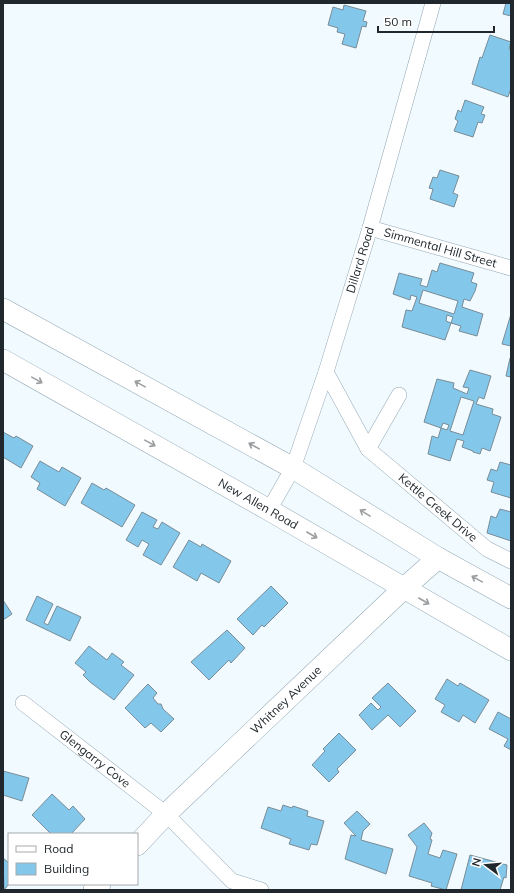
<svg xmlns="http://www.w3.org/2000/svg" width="514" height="893" font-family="Mulish,sans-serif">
<rect width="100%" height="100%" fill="#f1faff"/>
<path fill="#83c8eb" stroke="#788c97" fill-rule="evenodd" d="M506,3H511V16L503,14Z
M344,5L366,11L363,21L367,22L366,27L362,26L356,48L342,44L345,34L337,32L338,28L328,25L333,7L343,10Z
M490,35L511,42L509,49L511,50V88L508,97L472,84L480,57L482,58Z
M465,100L484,107L481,114L485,115L482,123L478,122L473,137L454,131L458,121L455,119L458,110L461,112Z
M440,170L459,176L453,193L458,195L454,207L430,199L433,189L429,188L433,177L437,178Z
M440,263L474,273L471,282L477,284L475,291L470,301L464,299L462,307L483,314L477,336L459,331L461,326L451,323L453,317L447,315L446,321L451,323L445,340L402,327L406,310L412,311L417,297L411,295L410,300L393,294L399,273L422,279L420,285L427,287L432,270L437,272ZM423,290L458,301L454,314L419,303Z
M511,314V346L502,344Z
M510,358H511V377L506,376Z
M470,370L491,376L484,399L479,397L476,404L493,409L492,414L501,417L490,451L482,448L480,454L473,452V451L462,447L464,441L457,439L450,461L428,454L432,436L438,438L441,428L447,430L449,425L443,423L441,428L424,422L437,379L454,383L453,388L467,394L469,388L463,387ZM461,397L474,401L463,435L450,431Z
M3,432L14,438L16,436L33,446L21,468L3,457Z
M40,461L59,472L62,467L81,478L65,506L37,489L40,483L31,477Z
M500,462L511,465V498L491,492L494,482L487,480L491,469L497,471Z
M92,483L104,490L106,488L135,505L122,527L81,503Z
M500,509L511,512V541L487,533L491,516L496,518Z
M142,512L157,520L153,527L158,529L162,522L180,533L161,565L143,555L149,544L142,540L138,547L126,540Z
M189,540L201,547L202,544L231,561L219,583L201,573L197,581L173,567Z
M271,586L288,603L264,627L262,625L253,635L237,619Z
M37,596L53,604L44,623L48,625L57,606L81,617L70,641L26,620Z
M3,600L12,614L3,620Z
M227,630L245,648L231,663L229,660L209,680L191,662Z
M89,646L107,660L112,653L124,662L121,665L134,675L114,700L90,682L83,675L86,672L75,663Z
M447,679L458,686L460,683L489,700L475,723L463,715L459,722L441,712L445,705L435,699Z
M388,683L416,711L400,727L388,715L372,730L359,715L371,703L378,710L381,707L372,698Z
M148,684L157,693L153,698L158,704H161L163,709L174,719L161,732L151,723L145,728L125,708Z
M498,712L511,719V750L504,746L508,739L489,729Z
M339,733L356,750L337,769L339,772L329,782L312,765L325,751L323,749Z
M3,771L29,778L22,801L3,795Z
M52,794L69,810L73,806L85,819L71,834H49L50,833L32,815Z
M283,805L292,808L293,806L308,811L307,816L324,821L317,845L311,844L309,850L289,844L291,839L261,828L268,807L281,811Z
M357,811L370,824L363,831L361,840L393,849L386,874L345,859L351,835L356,836L344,823Z
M424,823L432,833L430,839L432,840L428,854L440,858L443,850L457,854L446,890L431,886L432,883L409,876L417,847L408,835Z
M470,855L507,865L506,878L504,877L500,890H461Z
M3,858L9,863V884L4,890Z"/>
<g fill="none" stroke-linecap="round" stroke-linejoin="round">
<g stroke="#94a8b4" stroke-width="16">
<g id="street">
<path id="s1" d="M370,228L511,268"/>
<path id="s2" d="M326,372L368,449L487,549L511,561"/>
<path d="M368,449L399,395"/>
<path id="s3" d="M269,510L293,468L326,372L370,228L433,3"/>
<path id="s4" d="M23,703L166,814L232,881L261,890"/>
</g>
</g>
<g stroke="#94a8b4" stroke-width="22">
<g id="secondary">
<path d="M3,309L293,468L438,558L511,598"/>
<path id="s5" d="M3,360L269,510L511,650"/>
<path id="s6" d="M137,845L166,814L403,589L438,558"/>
<path d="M94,890L100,884"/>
</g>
</g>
<use href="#street" stroke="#fff" stroke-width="15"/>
<use href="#secondary" stroke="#fff" stroke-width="21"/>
</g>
<defs><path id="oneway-shaft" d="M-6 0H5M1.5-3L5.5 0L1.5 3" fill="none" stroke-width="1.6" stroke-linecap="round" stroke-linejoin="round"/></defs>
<g stroke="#9b9ea0">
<use href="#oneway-shaft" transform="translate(37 380) rotate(29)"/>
<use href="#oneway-shaft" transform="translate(140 384) rotate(-151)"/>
<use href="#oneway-shaft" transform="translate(150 443) rotate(29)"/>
<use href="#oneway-shaft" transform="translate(254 446) rotate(-151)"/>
<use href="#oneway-shaft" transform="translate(365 513) rotate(-148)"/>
<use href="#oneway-shaft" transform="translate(312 535) rotate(30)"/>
<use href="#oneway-shaft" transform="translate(477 579) rotate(-151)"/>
<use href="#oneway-shaft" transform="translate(424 601) rotate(30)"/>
</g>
<g text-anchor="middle" stroke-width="3" stroke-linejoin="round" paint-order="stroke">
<g font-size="12" fill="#20282d" stroke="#fff">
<text dy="4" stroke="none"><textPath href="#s1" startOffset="73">Simmental Hill Street</textPath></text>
<text dy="4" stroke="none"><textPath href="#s3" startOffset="267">Dillard Road</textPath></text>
<text dy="4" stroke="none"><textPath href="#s5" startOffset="293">New Allen Road</textPath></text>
<text dy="4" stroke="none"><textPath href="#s2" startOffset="179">Kettle Creek Drive</textPath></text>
<text dy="4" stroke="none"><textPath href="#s6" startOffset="208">Whitney Avenue</textPath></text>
<text dy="4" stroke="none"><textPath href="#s4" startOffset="91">Glengarry Cove</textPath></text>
</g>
</g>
<rect width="514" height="893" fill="none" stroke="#20282d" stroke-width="8"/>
<rect x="8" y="833" width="130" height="52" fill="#ffffff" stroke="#a6a9ab"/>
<rect x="16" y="846" width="20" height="6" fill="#ffffff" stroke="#a6a9ab"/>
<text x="44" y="853" font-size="12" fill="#20282d">Road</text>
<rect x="16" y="863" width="20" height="12" fill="#83c8eb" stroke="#a6a9ab"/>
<text x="44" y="873" font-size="12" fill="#20282d">Building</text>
<g transform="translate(486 865) rotate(286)" stroke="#ffffff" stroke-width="3" paint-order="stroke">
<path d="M0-3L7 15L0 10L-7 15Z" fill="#20282d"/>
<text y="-6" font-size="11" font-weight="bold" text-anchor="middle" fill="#20282d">N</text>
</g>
<path d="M378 26v6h116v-6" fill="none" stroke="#20282d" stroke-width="2"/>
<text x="384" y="26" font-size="12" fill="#20282d" stroke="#ffffff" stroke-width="3" paint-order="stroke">50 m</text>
</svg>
